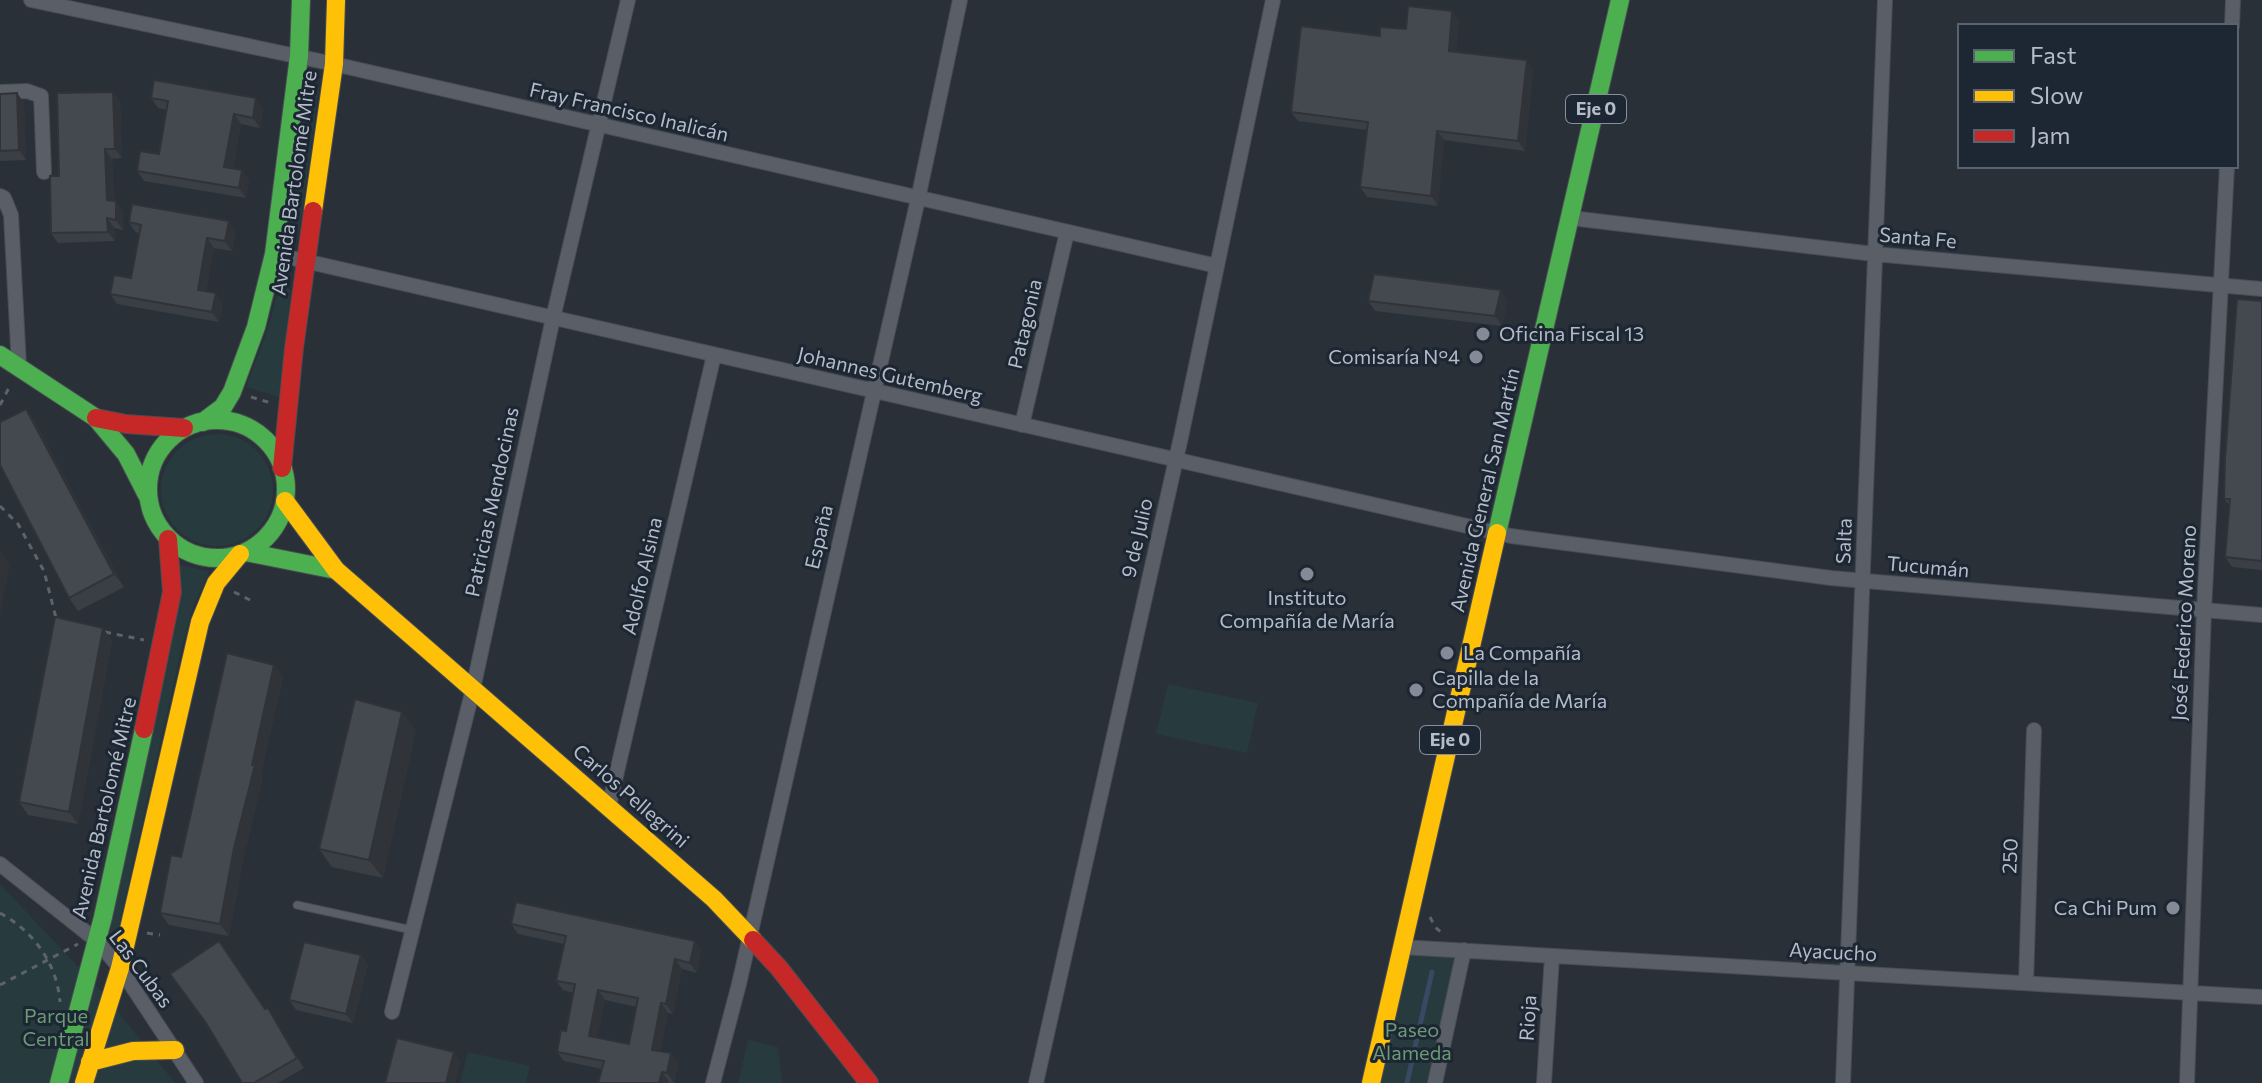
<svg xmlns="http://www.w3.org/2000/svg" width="2262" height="1083" font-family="Commissioner,sans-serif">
<rect width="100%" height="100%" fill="#2a3038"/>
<path fill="#273a3e" d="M307,85L319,88L299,233L288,231Z
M279,288L291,290L279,397L246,387L268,329Z
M161 490a56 56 0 1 1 112 0a56 56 0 1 1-112 0Z
M179,565L209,571L192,610L181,651L116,939L109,935L176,622Z
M1168,684L1258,703L1247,753L1156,734Z
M0,884L103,993L175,1083H0Z
M1401,947L1464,950L1435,1083H1371Z
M748,1040L778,1047L782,1083H738Z
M468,1052L530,1066L526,1083H460Z"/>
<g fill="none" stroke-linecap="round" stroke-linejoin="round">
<path stroke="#384963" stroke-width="5" d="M1407,1083L1432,972"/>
<g stroke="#484c53" stroke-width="9">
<path id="lane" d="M297,905L412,930"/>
</g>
<g stroke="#484c53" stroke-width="16">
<path id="street" d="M31,0L334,64L1217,266
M2232,26L2233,0
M0,92L27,91L41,96L44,172
M0,196L4,198L11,215L19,366
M1571,218L1874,254L2262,289
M274,254L1511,536L1831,578L2262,615
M1022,425L1067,232
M609,806L714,355
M0,864L97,941L120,968L196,1083
M1401,947L2262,997
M2026,983L2034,730
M392,1012L473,689L553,318L628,0
M713,1083L739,984L918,199L960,0
M1036,1083L1181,437L1273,0
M1435,1083L1464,950
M1544,1083L1552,956
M1843,1083L1885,0
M2187,1083L2204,610L2227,166"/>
</g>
<g stroke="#484c53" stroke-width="20">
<path id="fast" d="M0,355L96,418L126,454L147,495
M148 489a69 69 0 1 1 138 0a69 69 0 1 1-138 0Z
M203,422L223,407L232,392L256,327L274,254L299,56L301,0
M1497,533L1620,0
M246,552L336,570
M59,1083L103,917L144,729"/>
</g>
<g stroke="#484c53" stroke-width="20">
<path id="slow" d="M313,211L334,64L336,0
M285,501L336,570L714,899L753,940
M90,1062L133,1051L175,1050
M84,1083L120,968L200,622L216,583L240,554
M1371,1083L1497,533"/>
</g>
<g stroke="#484c53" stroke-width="20">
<path id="jam" d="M96,418L126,424L184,428
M282,468L294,348L313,211
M144,729L172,592L168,539
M753,940L779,968L869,1083"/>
</g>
<path stroke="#5d636a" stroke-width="3" stroke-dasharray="6 6" stroke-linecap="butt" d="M251,397L271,403
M0,405L11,384
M0,506L18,524L44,571L56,618
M234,592L250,600
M105,632L144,640
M0,913C33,931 57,963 60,1002
M1430,917L1435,927L1442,933
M147,933L160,935
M0,985L78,944"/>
<use href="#lane" stroke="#5a5e66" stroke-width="7"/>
<use href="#street" stroke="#5a5e66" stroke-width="14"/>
<use href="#fast" stroke="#4caf50" stroke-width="18"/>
<use href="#slow" stroke="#ffc107" stroke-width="18"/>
<use href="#jam" stroke="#c62828" stroke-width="18"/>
</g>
<path fill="#3a3f45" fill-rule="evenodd" d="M1452,11L1459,21L1456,52L1533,70L1525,151L1444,140L1438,206L1367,197L1360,187L1367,130L1298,121L1291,112L1380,36L1406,29Z
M113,92L120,102L122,158L112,159L114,201L123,211V230L114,228L115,241L58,243L51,233L59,176Z
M17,93L24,103L26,160L0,161V94Z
M151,98L263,108L260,128L241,124L233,168L242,170L249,180L246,198L144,181L137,171L159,154L167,110L158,108Z
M129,222L236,231L232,251L214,248L206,292L223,303L219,322L117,304L110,294L131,278L139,233L135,232Z
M1508,300L1502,326L1375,311L1368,301Z
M2262,301V570L2232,567L2225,557L2230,506L2224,499Z
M26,409L35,422L124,587L78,611L69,598Z
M103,628L112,641L78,824L28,815L19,802Z
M283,677L261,774L263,777L243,860L229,936L169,925L160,913L181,857Z
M416,730L383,878L332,867L319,849Z
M511,924L695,941L701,951L697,973L682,969L673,1014L668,1013L660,1051L671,1053L678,1063L674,1083H598L602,1069L564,1061L557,1052L566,1031L574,993L563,990L556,981L564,944L518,934ZM605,1000L636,1007L629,1044L597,1037Z
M361,955L368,965L353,1023L296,1010L289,1000Z
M268,1008L304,1068L278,1083H242L265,1009Z"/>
<path fill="#303338" d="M1452,11L1459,21L1455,61L1449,51Z
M1527,60L1533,70L1525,151L1518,141Z
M113,92L120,102L122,158L115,149Z
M17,93L24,103L26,160L19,150Z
M256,98L263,108L260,128L253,118Z
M234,114L241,124L231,177L224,167Z
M1437,131L1444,140L1438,206L1431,196Z
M105,149L112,159L114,209L107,200Z
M242,170L249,180L246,198L239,188Z
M116,201L123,211V230L116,220Z
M107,218L114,228L115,241L108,232Z
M229,221L236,231L232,251L225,241Z
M207,238L214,248L205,300L198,290Z
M1501,290L1508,300L1502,326L1495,316Z
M216,293L223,303L219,322L212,312Z
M26,409L35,422L124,587L114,574Z
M0,551L10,564L0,615Z
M103,628L112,641L78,824L69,812Z
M274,665L283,677L261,774L263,777L243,860L229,936L220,924L252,765Z
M402,712L416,730L383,878L369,860Z
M695,941L701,951L697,973L690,963Z
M361,955L368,965L353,1023L346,1014Z
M675,959L682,969L673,1014L666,1004Z
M598,990L605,1000L596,1046L589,1036Z
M661,1003L668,1013L658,1059L652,1050Z
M268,1008L304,1068L297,1058Z
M454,1052L461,1062L455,1083H446Z
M671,1053L678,1063L674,1083L667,1073Z
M662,1072L669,1082L668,1083H659Z"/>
<path fill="#444950" stroke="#303338" stroke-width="2" fill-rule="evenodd" d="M1408,6L1452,11L1449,51L1527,60L1518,141L1437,131L1431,196L1360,187L1368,122L1291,112L1301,26L1380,36V27L1406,29Z
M154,80L256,98L253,118L234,114L224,167L242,170L239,188L137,171L140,151L159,154L168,101L151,98Z
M113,92L115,149H105L107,200L116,201V220L107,218L108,232L51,233L50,176H59L57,93Z
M17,93L19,150L0,151V94Z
M132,204L229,221L225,241L207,238L198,290L216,293L212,312L110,294L114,275L131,278L141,225L129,222Z
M1374,274L1501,290L1495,316L1368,301Z
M2237,299L2262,301V561L2225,557L2230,499H2224L2225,459Z
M26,409L114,574L69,598L0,465V422Z
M55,617L103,628L69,812L19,802Z
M227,653L274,665L252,765H255L234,848L220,924L160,913L171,855L181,857Z
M355,699L402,712L369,860L319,849Z
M516,902L695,941L690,963L675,959L666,1004L661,1003L652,1050L671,1053L667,1073L662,1072L659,1083H598L604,1061L557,1052L561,1030L566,1031L575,984L556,981L566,936L511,924ZM598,990L638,998L629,1044L589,1036Z
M219,941L265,1009L268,1008L297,1058L254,1083H242L206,1023L170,974Z
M304,942L361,955L346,1014L289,1000Z
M397,1038L454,1052L446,1083H385Z"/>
<g fill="#848b96" stroke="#1d2633" stroke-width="3">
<circle cx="1483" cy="334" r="8"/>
<circle cx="1476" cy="357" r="8"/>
<circle cx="1307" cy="574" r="8"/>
<circle cx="1447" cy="653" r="8"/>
<circle cx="1416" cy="690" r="8"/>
<circle cx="2173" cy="908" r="8"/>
</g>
<g text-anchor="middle" stroke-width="6" stroke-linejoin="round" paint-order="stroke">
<g fill="#1d2633" stroke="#878f9c" stroke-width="2">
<rect x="1566" y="95" width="60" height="28" rx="6"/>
<rect x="1420" y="726" width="60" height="28" rx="6"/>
</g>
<g font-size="18" font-weight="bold" fill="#b4bcc9">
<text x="1596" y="115">Eje 0</text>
<text x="1450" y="746">Eje 0</text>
</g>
<g font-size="20" fill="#b4bcc9" stroke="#1d2633">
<text transform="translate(629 112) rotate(13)" y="7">Fray Francisco Inalicán</text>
<text transform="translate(294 183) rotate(-82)" y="7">Avenida Bartolomé Mitre</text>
<text transform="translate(1918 238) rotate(5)" y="7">Santa Fe</text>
<text transform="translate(1025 324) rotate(-77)" y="7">Patagonia</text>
<text transform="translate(890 375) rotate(13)" y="7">Johannes Gutemberg</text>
<text transform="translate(1485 490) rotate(-77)" y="7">Avenida General San Martín</text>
<text transform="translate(492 502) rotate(-78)" y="7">Patricias Mendocinas</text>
<text transform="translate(819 537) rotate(-77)" y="7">España</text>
<text transform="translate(1137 538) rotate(-77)" y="7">9 de Julio</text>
<text transform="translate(1844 541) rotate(-88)" y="7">Salta</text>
<text transform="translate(1928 567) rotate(5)" y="7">Tucumán</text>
<text transform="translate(642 576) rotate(-77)" y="7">Adolfo Alsina</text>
<text transform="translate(2184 623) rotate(-87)" y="7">José Federico Moreno</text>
<text transform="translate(631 796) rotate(41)" y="7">Carlos Pellegrini</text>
<text transform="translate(104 808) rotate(-77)" y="7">Avenida Bartolomé Mitre</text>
<text transform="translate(2010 856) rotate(-88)" y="7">250</text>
<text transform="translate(1833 952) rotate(3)" y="7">Ayacucho</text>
<text transform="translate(141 969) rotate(53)" y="7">Las Cubas</text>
<text transform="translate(1528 1018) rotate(-86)" y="7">Rioja</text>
</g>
<g font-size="20" fill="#b4bcc9" stroke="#1d2633" text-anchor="start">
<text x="1499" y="341">Oficina Fiscal 13</text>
<text x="1460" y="364" text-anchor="end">Comisaría N°4</text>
<text x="1307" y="605" text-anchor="middle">Instituto<tspan x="1307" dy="23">Compañía de María</tspan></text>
<text x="1463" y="660">La Compañía</text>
<text x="1432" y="685">Capilla de la<tspan x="1432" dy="23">Compañía de María</tspan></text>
<text x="2157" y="915" text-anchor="end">Ca Chi Pum</text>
</g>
<g font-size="20" fill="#6b9a76" stroke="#1d2633">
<text x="56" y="1023">Parque<tspan x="56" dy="23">Central</tspan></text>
<text x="1412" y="1037">Paseo<tspan x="1412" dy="23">Alameda</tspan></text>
</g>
</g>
<rect x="1958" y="24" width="280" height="144" fill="#1d2633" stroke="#59626f" stroke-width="2"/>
<rect x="1974" y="50" width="40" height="12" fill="#4caf50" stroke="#59626f" stroke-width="2"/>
<text x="2030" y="64" font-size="24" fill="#b4bcc9">Fast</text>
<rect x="1974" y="90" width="40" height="12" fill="#ffc107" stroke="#59626f" stroke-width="2"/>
<text x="2030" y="104" font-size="24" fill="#b4bcc9">Slow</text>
<rect x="1974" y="130" width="40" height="12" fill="#c62828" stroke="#59626f" stroke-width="2"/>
<text x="2030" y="144" font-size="24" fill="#b4bcc9">Jam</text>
</svg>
